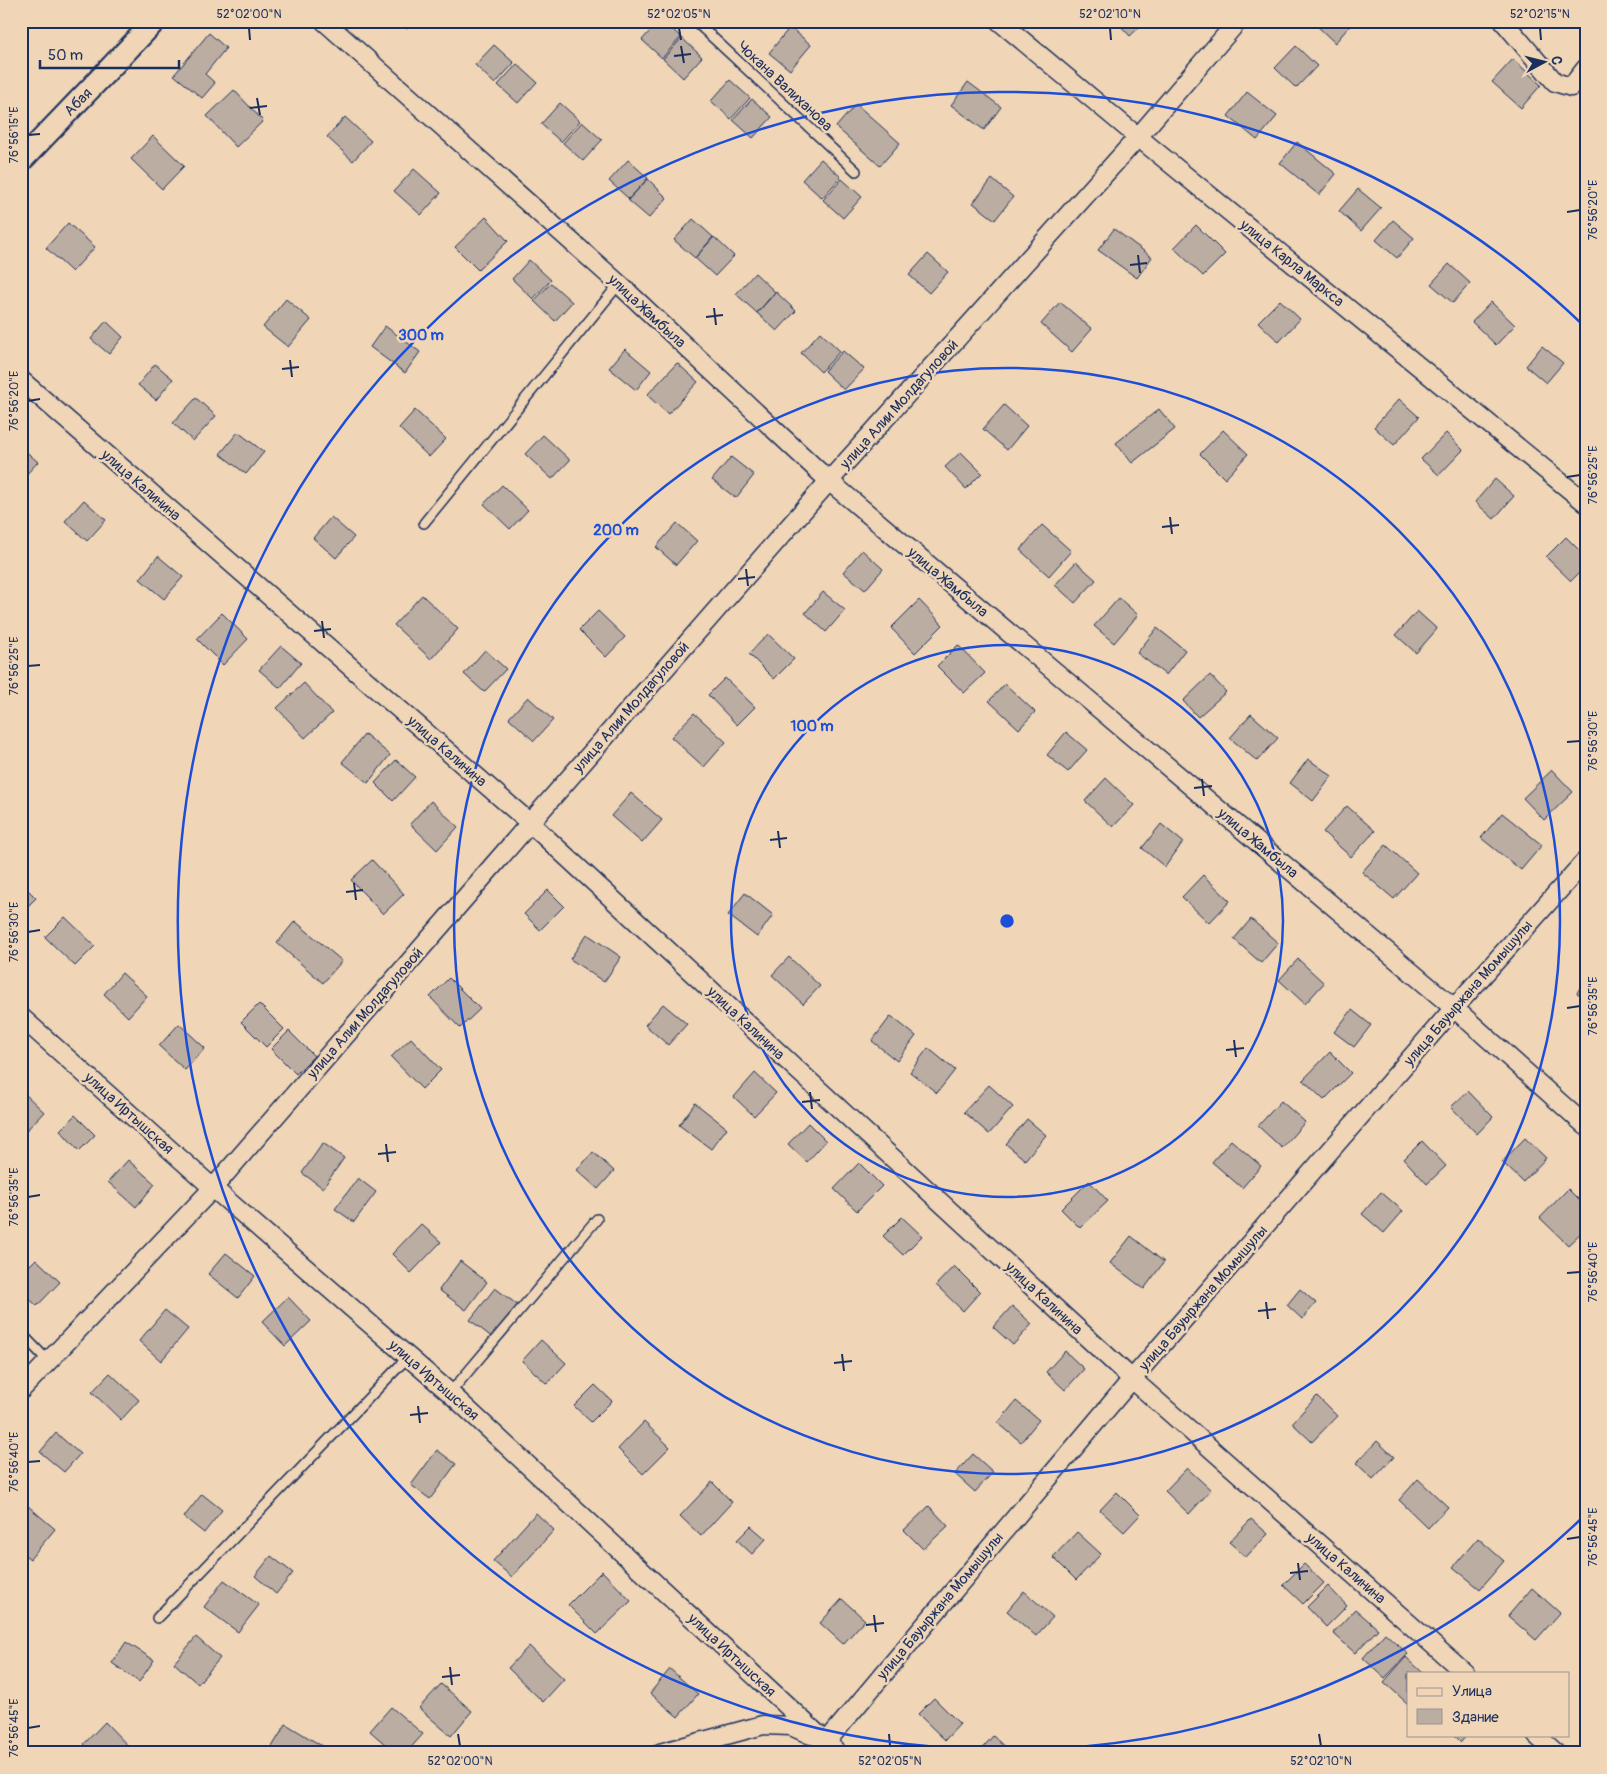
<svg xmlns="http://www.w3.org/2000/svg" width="1607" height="1774" font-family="Pangolin,sans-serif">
<rect width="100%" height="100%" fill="#f0d6b7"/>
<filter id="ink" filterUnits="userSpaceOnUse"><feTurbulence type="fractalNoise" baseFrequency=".02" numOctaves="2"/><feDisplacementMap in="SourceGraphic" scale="10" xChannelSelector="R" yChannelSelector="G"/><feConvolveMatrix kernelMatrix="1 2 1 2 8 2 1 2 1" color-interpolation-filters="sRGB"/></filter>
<g filter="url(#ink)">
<path fill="#bbada1" stroke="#1b2f5e" d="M399,21H414L407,29Z
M659,21H663L681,37L662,58L642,40Z
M1116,21H1146L1130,36Z
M1315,21H1354L1335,43L1314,23Z
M790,27L811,45L790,70L769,53Z
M209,33L226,48L205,74L215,83L202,98L174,75Z
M682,38L702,57L683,78L663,59Z
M494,45L514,63L495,84L475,65Z
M1296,46L1317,66L1296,88L1275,68Z
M1513,59L1541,85L1521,108L1492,82Z
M517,64L537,82L518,103L498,85Z
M730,80L750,98L731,119L711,101Z
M968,82L1001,107L984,130L951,105Z
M234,90L263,121L236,147L207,116Z
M1247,92L1277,116L1257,140L1228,116Z
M752,99L772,117L753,138L733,120Z
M560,103L580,121L561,142L541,124Z
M856,104L900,143L880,166L836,127Z
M345,117L371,141L353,161L327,137Z
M582,122L602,140L583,161L563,143Z
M153,136L184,166L162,189L131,159Z
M1297,142L1336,174L1319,195L1280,163Z
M821,159L841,177L822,198L802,180Z
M628,160L648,178L629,199L609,181Z
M414,169L441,193L421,215L394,191Z
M648,179L667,198L649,218L628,200Z
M842,179L862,197L843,218L823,200Z
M992,179L1013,197L995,220L973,203Z
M1358,189L1381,208L1361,231L1339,211Z
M486,217L508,241L478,270L455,247Z
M693,219L713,237L695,258L674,240Z
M1393,220L1414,238L1397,258L1376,240Z
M68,223L95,247L72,272L46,248Z
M1196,225L1225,254L1203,276L1174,248Z
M1114,229L1152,257L1137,278L1098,250Z
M714,237L734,256L715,276L695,258Z
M928,254L948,272L929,293L909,275Z
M529,260L551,280L533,299L512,279Z
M1449,264L1470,283L1453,303L1431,284Z
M755,273L775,292L757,313L736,294Z
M551,283L572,302L555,321L534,301Z
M776,292L796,311L777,331L757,313Z
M286,299L311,320L288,347L263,327Z
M1280,300L1300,319L1279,342L1258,322Z
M1060,302L1092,329L1072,352L1041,324Z
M1491,302L1515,325L1496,345L1472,322Z
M106,321L123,337L109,354L91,339Z
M385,326L420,352L405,373L370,347Z
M820,332L840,351L821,372L801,353Z
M1542,346L1563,363L1546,383L1526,366Z
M625,349L651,371L636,390L609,368Z
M843,351L864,369L844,390L824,371Z
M677,363L698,382L668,414L647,395Z
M155,364L173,379L156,400L138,385Z
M196,398L216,416L193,441L173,423Z
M1399,399L1419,417L1394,445L1374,427Z
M1004,405L1027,426L1007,450L983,429Z
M1159,409L1175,429L1132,463L1116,443Z
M1586,409V420L1580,415Z
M415,410L446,439L429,457L399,428Z
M1223,430L1248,454L1225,479L1200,454Z
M238,432L264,452L246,474L220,454Z
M1446,433L1463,450L1439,475L1421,459Z
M543,435L570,460L552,479L525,454Z
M21,447L38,462L21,480Z
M961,452L982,473L966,489L945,467Z
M731,457L754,475L736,498L712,480Z
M1495,479L1514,496L1494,519L1475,502Z
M502,485L528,510L510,529L484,504Z
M84,500L106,520L87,541L65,521Z
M331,517L354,537L336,558L313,538Z
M677,523L697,541L676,565L656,547Z
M1042,525L1071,551L1049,576L1020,550Z
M1566,537L1586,557V566L1571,581L1546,557Z
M862,550L883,569L865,590L843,572Z
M158,556L183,577L164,599L140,579Z
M1076,562L1096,580L1075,603L1055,585Z
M823,592L845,610L826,632L805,613Z
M422,595L458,629L431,659L394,625Z
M1119,598L1138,615L1114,643L1094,626Z
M919,600L943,625L915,653L891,628Z
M598,611L625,637L606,657L579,630Z
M1417,611L1437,629L1416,653L1396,635Z
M222,613L248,639L223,665L197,639Z
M1157,628L1185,650L1166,675L1137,653Z
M768,634L794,659L774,679L749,654Z
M958,645L985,673L964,693L937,666Z
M281,646L301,663L280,688L259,670Z
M485,650L506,669L484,692L464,674Z
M1210,675L1226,692L1198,717L1183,701Z
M725,678L755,707L737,725L708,695Z
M304,683L332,713L305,738L277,708Z
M1005,684L1035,712L1019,729L989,701Z
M528,697L553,720L534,741L509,718Z
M694,713L726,742L704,767L671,737Z
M1251,714L1278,738L1257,761L1230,738Z
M1066,732L1087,750L1068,772L1047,755Z
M365,734L390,755L368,783L342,762Z
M1308,759L1332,776L1313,801L1290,783Z
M396,760L415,777L393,801L375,783Z
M1552,770L1573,792L1544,820L1523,798Z
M1106,778L1134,805L1113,827L1085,801Z
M631,793L662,820L642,843L611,816Z
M431,801L458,827L437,850L410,824Z
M1347,806L1375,831L1351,857L1323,832Z
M1502,813L1542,845L1521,870L1481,838Z
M1161,824L1183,842L1165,867L1142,848Z
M1386,845L1417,873L1394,899L1362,872Z
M372,860L404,894L383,914L351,880Z
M1203,875L1230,901L1209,923L1182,897Z
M21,883L36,898L21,913Z
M548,890L564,906L540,930L524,914Z
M745,893L773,915L757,937L728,915Z
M65,917L95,946L75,966L45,937Z
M1251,919L1278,943L1261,963L1234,939Z
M295,921L342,961L323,983L277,943Z
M587,934L621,957L604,982L570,959Z
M789,957L820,986L803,1004L772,975Z
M1298,959L1324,983L1305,1004L1279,980Z
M122,973L147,996L128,1017L104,994Z
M1586,977V998L1577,993Z
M449,978L480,1009L460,1028L430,997Z
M259,1004L284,1029L266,1047L241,1022Z
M663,1004L687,1024L668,1045L645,1025Z
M1352,1010L1371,1025L1354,1047L1334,1032Z
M891,1016L916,1036L897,1061L872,1041Z
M179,1024L205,1048L185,1070L159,1046Z
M289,1031L314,1056L296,1074L271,1049Z
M411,1038L441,1070L422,1089L391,1057Z
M928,1048L955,1070L937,1093L910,1072Z
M1330,1052L1351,1073L1324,1100L1303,1080Z
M755,1073L776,1093L754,1116L734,1097Z
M989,1085L1013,1107L989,1134L964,1112Z
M1468,1091L1493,1117L1477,1134L1451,1107Z
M23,1092L44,1112L21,1136V1093Z
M1281,1101L1305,1122L1282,1148L1258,1126Z
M695,1103L727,1128L711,1149L679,1125Z
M75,1115L95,1135L79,1151L60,1130Z
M1027,1119L1046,1135L1025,1160L1006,1144Z
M808,1123L826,1141L807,1162L788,1144Z
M1525,1138L1546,1158L1523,1182L1502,1162Z
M1231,1140L1261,1166L1242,1188L1212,1162Z
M1422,1141L1446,1166L1427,1184L1404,1159Z
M323,1143L344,1158L323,1188L302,1173Z
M593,1152L614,1171L598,1189L577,1170Z
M128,1160L155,1184L136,1207L108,1182Z
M859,1163L882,1186L857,1211L834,1189Z
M358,1178L376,1192L354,1222L335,1209Z
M1089,1181L1108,1201L1080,1228L1061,1209Z
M1568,1189L1586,1207V1228L1568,1245L1540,1218Z
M1381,1192L1403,1211L1384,1233L1362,1214Z
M902,1217L922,1236L903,1255L883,1236Z
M421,1224L441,1242L411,1273L392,1254Z
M1131,1236L1164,1262L1144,1289L1110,1263Z
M226,1253L255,1276L238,1298L208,1274Z
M36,1259L60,1282L37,1306L21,1291V1274Z
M460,1261L487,1282L466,1310L439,1290Z
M954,1266L980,1292L963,1311L936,1285Z
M495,1288L519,1306L494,1339L470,1320Z
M1300,1289L1316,1303L1302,1319L1287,1305Z
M288,1297L311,1321L285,1346L262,1322Z
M1012,1306L1032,1324L1013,1345L993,1327Z
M165,1310L188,1329L161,1361L139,1341Z
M541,1340L566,1363L547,1384L522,1361Z
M1065,1351L1084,1369L1065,1390L1046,1372Z
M110,1373L139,1400L121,1420L92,1392Z
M595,1385L612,1401L591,1422L574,1406Z
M1317,1396L1337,1416L1312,1442L1292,1423Z
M1016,1401L1039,1420L1021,1442L998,1423Z
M644,1422L670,1447L643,1474L618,1449Z
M56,1433L80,1454L64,1472L40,1452Z
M1377,1441L1394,1457L1373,1479L1356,1463Z
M437,1450L456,1464L430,1499L411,1485Z
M973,1454L993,1472L975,1492L955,1474Z
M1187,1468L1211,1490L1189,1514L1165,1491Z
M1418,1479L1448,1507L1428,1528L1399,1500Z
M712,1482L732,1502L701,1536L680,1516Z
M1117,1492L1140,1515L1124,1532L1100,1510Z
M202,1494L222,1510L204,1533L184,1517Z
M21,1500L55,1529L30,1559L21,1552Z
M929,1506L948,1526L923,1549L904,1530Z
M536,1513L554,1530L512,1577L493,1561Z
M1251,1519L1268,1534L1246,1557L1229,1542Z
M751,1526L766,1539L752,1554L737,1540Z
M1077,1532L1101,1554L1076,1580L1053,1557Z
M1478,1538L1504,1561L1480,1589L1453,1567Z
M271,1556L293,1573L276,1594L255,1576Z
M1304,1564L1324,1583L1303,1604L1283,1585Z
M602,1571L631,1601L597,1634L568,1605Z
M224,1580L259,1605L238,1632L204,1607Z
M1328,1586L1347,1606L1326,1627L1307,1607Z
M1532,1588L1560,1613L1536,1640L1508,1616Z
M1024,1591L1053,1617L1036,1636L1007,1611Z
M842,1599L865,1620L843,1644L820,1623Z
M1355,1609L1378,1629L1355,1653L1333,1633Z
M1385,1633L1408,1654L1385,1678L1363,1658Z
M196,1637L220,1658L198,1684L174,1663Z
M126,1642L154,1660L139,1682L112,1663Z
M529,1646L564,1679L543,1702L508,1668Z
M1406,1657L1423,1673H1408V1704L1384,1682Z
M670,1669L698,1694L678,1717L650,1693Z
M441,1684L472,1711L451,1736L419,1708Z
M934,1698L960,1724L945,1740L918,1714Z
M391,1707L423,1734L406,1753H395L370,1731Z
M105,1722L131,1749L127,1753H93L84,1744Z
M286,1724L322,1746L318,1753H274L270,1750Z
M1454,1735H1467L1461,1742Z
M993,1736L1011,1753H978Z"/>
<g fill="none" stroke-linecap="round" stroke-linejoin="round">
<g stroke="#1b2f5e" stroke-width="12">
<path id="service" d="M695,21L856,171
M424,523L619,284
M21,1333L48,1361
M450,1393L597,1219
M157,1618L408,1357"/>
</g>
<g stroke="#1b2f5e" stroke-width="21">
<path id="minor" d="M324,21L619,284L829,481L1454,1008L1586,1126
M999,21L1138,137L1586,503
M1503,21L1555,82L1571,87L1586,68
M21,380L530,823L1132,1379L1465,1673
M21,1017L213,1188L450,1393L838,1753
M21,1390L213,1188L530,823L829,481L1138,137L1238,21
M1536,1735L1556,1753
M660,1753L763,1725L791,1726L811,1735
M817,1753L1132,1379L1454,1008L1586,860"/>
</g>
<g stroke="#1b2f5e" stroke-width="25">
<path id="tertiary" d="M21,161L155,21"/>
</g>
<use href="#service" stroke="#f0d6b7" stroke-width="9"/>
<use href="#minor" stroke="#f0d6b7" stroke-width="18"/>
<use href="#tertiary" stroke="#f0d6b7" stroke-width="21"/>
</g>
</g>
<path fill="none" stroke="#1b2f5e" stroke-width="2" d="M249,28L250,40M679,28L681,40M1110,28L1111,40M1540,28L1541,40M681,46L684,63M674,56L691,54M257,98L260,115M250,108L267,106M28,135L40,134M1567,212L1580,210M1138,255L1140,273M1130,265L1147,263M714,308L716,325M706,317L723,315M290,360L292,377M282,369L299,367M28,401L40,399M1567,477L1580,475M1170,517L1172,534M1162,527L1179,525M746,569L748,586M738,579L755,577M322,621L324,638M314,631L331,629M28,666L40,665M1567,742L1580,741M1202,779L1204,796M1194,788L1212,786M778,831L780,848M770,840L787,838M354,883L356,900M346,892L363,890M28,932L40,930M1567,1008L1580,1006M1234,1040L1236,1057M1226,1050L1244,1048M810,1092L812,1109M802,1102L820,1100M386,1144L388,1162M378,1154L396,1152M28,1197L40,1195M1567,1273L1580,1272M1266,1302L1268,1319M1258,1311L1276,1309M842,1354L844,1371M834,1363L852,1361M418,1406L420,1423M410,1415L428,1413M28,1462L40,1461M1567,1539L1580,1537M1298,1563L1300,1580M1290,1573L1308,1571M874,1615L876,1632M866,1625L884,1623M450,1667L452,1685M442,1677L460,1675M28,1728L40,1726M458,1734L460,1746M889,1734L890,1746M1319,1734L1321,1746"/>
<g fill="none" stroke="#1d4ed8" stroke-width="2.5">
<circle cx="1007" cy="921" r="276"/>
<circle cx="1007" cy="921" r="553"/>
<path d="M1583 1517A829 829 0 1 1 1583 325"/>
</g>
<g text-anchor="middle" stroke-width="5" stroke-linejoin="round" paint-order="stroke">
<g font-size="15" fill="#1b2f5e" stroke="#f0d6b7">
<text transform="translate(785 86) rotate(43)" y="5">Чокана Валиханова</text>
<text transform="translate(78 102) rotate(-46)" y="5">Абая</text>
<text transform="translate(1292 263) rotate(39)" y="5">улица Карла Маркса</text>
<text transform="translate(647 311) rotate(43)" y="5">улица Жамбыла</text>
<text transform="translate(899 404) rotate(-48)" y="5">улица Алии Молдагуловой</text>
<text transform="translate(141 485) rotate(41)" y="5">улица Калинина</text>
<text transform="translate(948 582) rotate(40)" y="5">улица Жамбыла</text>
<text transform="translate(631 707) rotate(-49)" y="5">улица Алии Молдагуловой</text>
<text transform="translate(447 751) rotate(41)" y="5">улица Калинина</text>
<text transform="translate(1258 843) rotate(40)" y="5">улица Жамбыла</text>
<text transform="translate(1468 993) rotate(-49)" y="5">улица Бауыржана Момышулы</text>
<text transform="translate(365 1013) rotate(-49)" y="5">улица Алии Молдагуловой</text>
<text transform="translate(746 1023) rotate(43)" y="5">улица Калинина</text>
<text transform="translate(129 1113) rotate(42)" y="5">улица Иртышская</text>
<text transform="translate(1044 1298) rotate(43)" y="5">улица Калинина</text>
<text transform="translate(1203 1298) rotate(-49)" y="5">улица Бауыржана Момышулы</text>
<text transform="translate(434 1380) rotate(41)" y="5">улица Иртышская</text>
<text transform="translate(1346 1568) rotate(41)" y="5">улица Калинина</text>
<text transform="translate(940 1606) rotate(-50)" y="5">улица Бауыржана Момышулы</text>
<text transform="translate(732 1655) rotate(43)" y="5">улица Иртышская</text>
</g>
</g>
<circle cx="1007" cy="921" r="8" fill="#1d4ed8" stroke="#f0d6b7" stroke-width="2.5"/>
<g font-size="15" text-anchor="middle" font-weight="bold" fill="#1d4ed8" stroke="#f0d6b7" stroke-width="5" stroke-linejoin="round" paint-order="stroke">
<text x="421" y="340">300 m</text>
<text x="616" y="535">200 m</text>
<text x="812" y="731">100 m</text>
</g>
<rect width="1607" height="1774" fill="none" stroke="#f0d6b7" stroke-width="55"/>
<rect x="1407" y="1672" width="162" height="65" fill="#f0d6b7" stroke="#9b9393"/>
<rect x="1417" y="1688" width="25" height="8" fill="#f0d6b7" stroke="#9b9393"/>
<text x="1452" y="1696" font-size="15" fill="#1b2f5e">Улица</text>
<rect x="1417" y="1709" width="25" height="15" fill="#bbada1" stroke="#9b9393"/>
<text x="1452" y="1722" font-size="15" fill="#1b2f5e">Здание</text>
<g transform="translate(1544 62) rotate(83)" stroke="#f0d6b7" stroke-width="4" paint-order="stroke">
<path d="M0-4L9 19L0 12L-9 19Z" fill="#1b2f5e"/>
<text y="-8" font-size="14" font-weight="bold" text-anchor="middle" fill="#1b2f5e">С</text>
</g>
<path d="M40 60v8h139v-8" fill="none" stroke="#1b2f5e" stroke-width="2.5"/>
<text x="48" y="60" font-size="15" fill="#1b2f5e" stroke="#f0d6b7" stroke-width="4" paint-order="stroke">50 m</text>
<rect x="28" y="28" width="1552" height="1718" fill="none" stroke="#1b2f5e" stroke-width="2"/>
<g font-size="12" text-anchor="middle" fill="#1b2f5e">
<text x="249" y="18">52°02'00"N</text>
<text x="679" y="18">52°02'05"N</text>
<text x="1110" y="18">52°02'10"N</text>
<text x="1540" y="18">52°02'15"N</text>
<text transform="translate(14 135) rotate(-90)" y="4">76°56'15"E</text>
<text transform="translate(1593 210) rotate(-90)" y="4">76°56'20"E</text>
<text transform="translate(14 401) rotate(-90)" y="4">76°56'20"E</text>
<text transform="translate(1593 475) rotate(-90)" y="4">76°56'25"E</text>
<text transform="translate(14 666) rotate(-90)" y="4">76°56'25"E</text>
<text transform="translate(1593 741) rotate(-90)" y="4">76°56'30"E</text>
<text transform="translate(14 932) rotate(-90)" y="4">76°56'30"E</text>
<text transform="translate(1593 1006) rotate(-90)" y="4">76°56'35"E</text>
<text transform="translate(14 1197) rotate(-90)" y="4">76°56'35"E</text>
<text transform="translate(1593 1272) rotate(-90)" y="4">76°56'40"E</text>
<text transform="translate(14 1462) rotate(-90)" y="4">76°56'40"E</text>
<text transform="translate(1593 1537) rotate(-90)" y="4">76°56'45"E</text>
<text transform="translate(14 1728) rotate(-90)" y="4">76°56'45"E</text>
<text x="460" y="1765">52°02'00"N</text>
<text x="890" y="1765">52°02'05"N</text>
<text x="1321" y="1765">52°02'10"N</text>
</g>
</svg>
